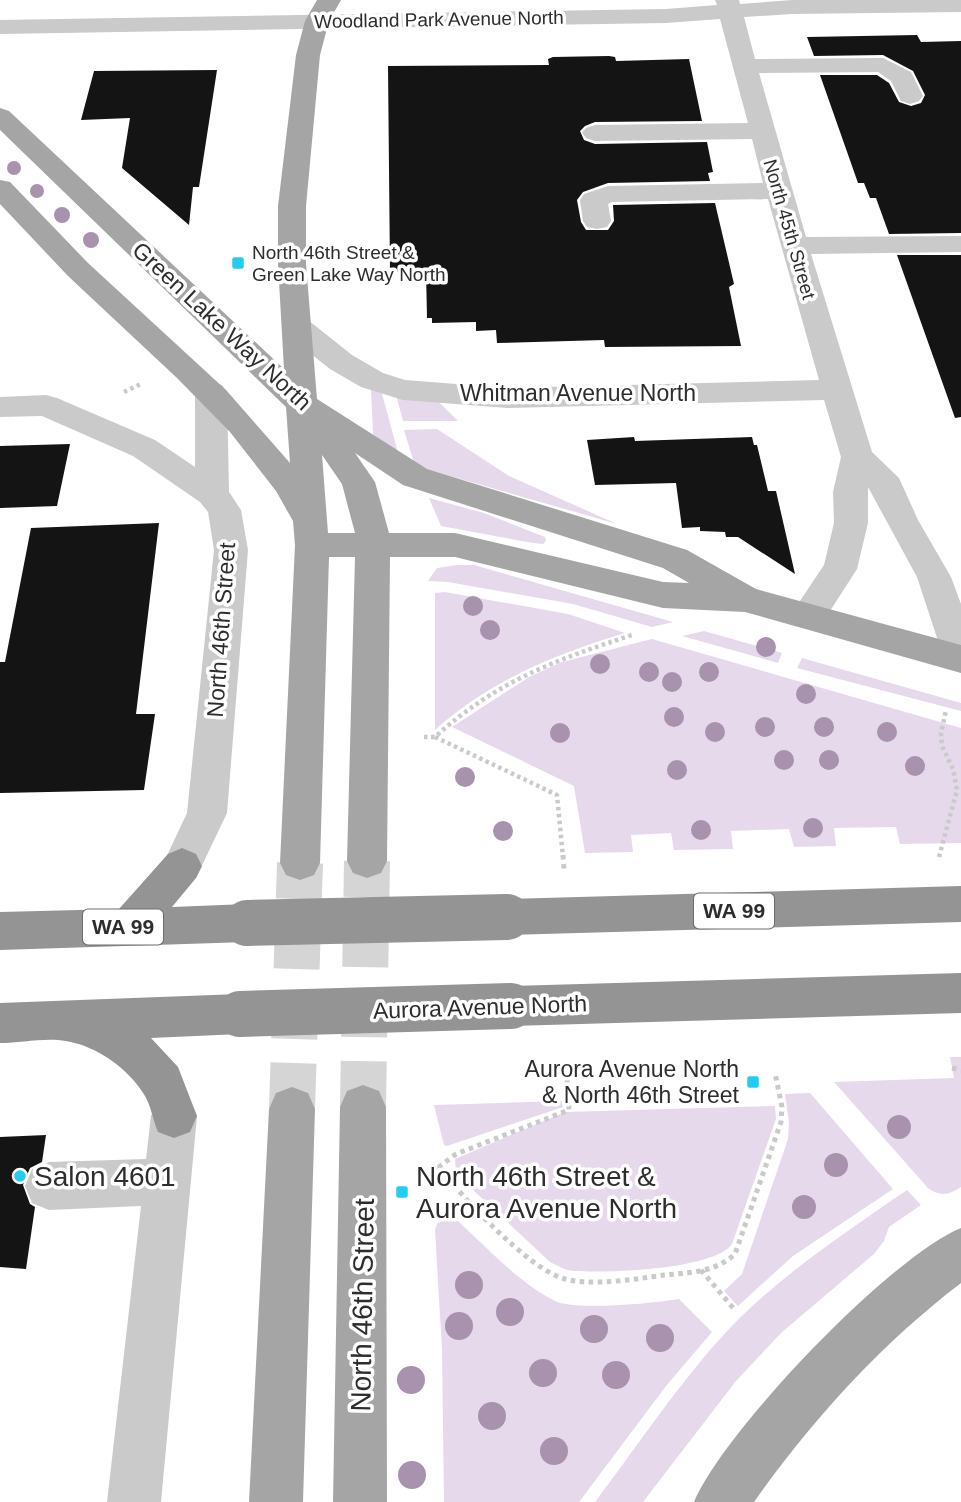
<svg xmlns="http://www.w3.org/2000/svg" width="961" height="1502" font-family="Arial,sans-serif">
<rect width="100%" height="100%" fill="#fff"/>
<path fill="#e6d9ec" d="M371,389L381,390L400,460L373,434Z
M396,395L437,400L458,421H403Z
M437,429L509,476L617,524L415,466L404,430Z
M429,498L484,513L545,537L546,541L543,544L533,543L441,526Z
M457,565H474L673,622L652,627L573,604L448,582L428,581L437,568Z
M445,592L568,614L625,633C555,654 490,681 435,730V593Z
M704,631L782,653L778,663L682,636Z
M652,639L961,728V843L900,844L896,827L834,828L836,846L794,847L789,829L731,831L733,849L674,850L671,833L631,835L633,852L585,853L574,786L452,727L529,677L562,662Z
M802,658L961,703V711L797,668Z
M950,1057H961V1187C949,1195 940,1197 928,1188L834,1082L954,1078Z
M810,1093L893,1189L793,1256L738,1306L724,1291L742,1274L788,1139L789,1123L785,1094Z
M562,1101L563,1107L447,1146L444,1145L434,1105Z
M775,1106L776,1119L732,1244C713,1270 608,1273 575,1271C566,1271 558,1266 550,1262L456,1174L455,1159L565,1112Z
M907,1190L921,1205L889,1227L884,1241L874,1254L781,1333L736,1381L643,1502H595C639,1444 680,1381 730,1328C783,1273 845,1233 907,1190Z
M450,1214C481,1241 518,1283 555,1301C575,1311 655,1303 679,1299L712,1332L666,1386L579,1502H444L442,1349L435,1230L437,1224Z"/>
<path fill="#141414" d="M917,35L921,42L961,41V233L889,234L876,198H870L864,183H858L820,75H877L889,83L899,102L911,106L921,103L925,95L913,71L883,55L814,56L807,37Z
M609,56L615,57L616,61L689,59L702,121L595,122L585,126L580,131L584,140L595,144L707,142L713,172L708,173L710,181L608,183L583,192L577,200L581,222L586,230H608L614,221L613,205L715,203L734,284L729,287L741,346L605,347L604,340L497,343L496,330L476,331V322L432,323V318H427L426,271L390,272L388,66L549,65L548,59L553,57Z
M217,70L199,187H193L189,225L122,168L130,118L81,120L94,71Z
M897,255H961V417L955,418Z
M634,437L635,441L752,437L754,445H757L768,491H776L795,574L738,537H726L725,532L700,531V527L682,528L676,483L595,485L587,440Z
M70,444L57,506L0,508V446Z
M159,523L136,714H155L144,790L0,793V662H5L31,528Z
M46,1135L42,1162L30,1168L23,1185L30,1204L35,1207L26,1269L0,1267V1137Z"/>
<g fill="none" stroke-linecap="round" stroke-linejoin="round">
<path stroke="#d5d5d5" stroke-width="46" stroke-dasharray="46 24" stroke-linecap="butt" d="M363,1107L367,861
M292,1109L300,863"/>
<path stroke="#cacaca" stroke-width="4.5" stroke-dasharray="3.5 3.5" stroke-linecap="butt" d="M124,392L141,384
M424,737H435C498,680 556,660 635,634
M435,737L557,795L563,857
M939,857L957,790L953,769L942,746L941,734L946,710"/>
<path stroke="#cacaca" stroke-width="5" stroke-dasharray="4.5 4.5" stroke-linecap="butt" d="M563,855L564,869
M952,1068L961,1070
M567,1078L569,1110L456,1154L439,1167C462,1197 527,1267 562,1278C588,1287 637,1279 664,1275C689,1273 716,1272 735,1254L781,1122L782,1107L775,1073
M701,1270L734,1309"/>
<path fill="#cacaca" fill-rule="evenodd" d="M715,0H739L740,4L792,0H961V12L792,14L744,17L755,59L883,58L911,72L923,96L919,101L910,104L901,101L891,81L878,72L759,73L806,237L961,236V252L811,254L872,452L899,478L918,520L951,577L961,604V670L948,666L943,656L917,577L868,487V523L857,569L821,625L808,629L795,625L790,616L824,565L834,523L833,492L841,457L824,400L508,408L403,400L361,387L330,369L286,334L282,327L286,320L297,318L308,320L352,355L383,373L405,380L508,388L819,380L768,199L612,202L608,204L611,221L607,227L597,229L587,227L583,221L580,200L584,194L608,186L763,183L752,139L595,141L586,138L582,133L586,128L595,125L748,123L720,19L666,23L0,34V20L666,9L717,5Z
M211,382L222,385L227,392L229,492L241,510L248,550L227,813L196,878L182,884L168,878L162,866L187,813L214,550L208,512L200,502L133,456L42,416L0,417V397L46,395L57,398L155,440L195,467V392L200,385Z
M174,1094L190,1100L197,1116L161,1502H107L141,1206L49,1210L32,1203L25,1186L32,1169L49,1162L146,1159L151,1116L158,1100Z"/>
<path fill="#a5a5a5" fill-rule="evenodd" d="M317,0H341L329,21L320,55L306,206V264L317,399L427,469L687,550L756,589L961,645V673L745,612L663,608L455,557H390L387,861L381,873L367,878L353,873L347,861L355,557H329L320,863L314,875L300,880L286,875L280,863L295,545L293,521L276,491L230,432L177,378L68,276L0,204V180L10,182L88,263L226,390L290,463L286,407L0,130V108L9,111L284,369L278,264V206L296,55L305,21ZM355,453L403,485L663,568L689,583L663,582L455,533H389L375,482ZM322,455L342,484L355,533H328Z
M363,1085L379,1091L386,1107L387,1502H333L340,1107L347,1091Z
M292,1087L308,1093L315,1109L303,1502H249L269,1109L276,1093Z
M961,1228V1283C881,1344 812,1420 754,1502H694C724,1431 890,1257 961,1228Z"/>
<path fill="#949494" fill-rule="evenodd" d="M182,848L196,854L202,866L196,878L172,907L247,904L262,910L268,923L262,936L247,942L0,950V912L119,909L168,854Z
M961,886V922L507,935L492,930L486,917L492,904L507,899Z
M961,973V1013L511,1026L496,1020L489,1006L496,992L511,986Z
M240,994L256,1000L262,1014L256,1028L240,1034L151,1038L178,1067L197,1116L190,1132L174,1138L158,1132C153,1120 151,1106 145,1096C129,1069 97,1046 66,1041C46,1037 20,1043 0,1043V1003Z"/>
<path stroke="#949494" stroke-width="46" d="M247,923L507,917
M240,1014L511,1006"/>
</g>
<g fill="#a892ae">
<circle cx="14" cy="168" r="7"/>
<circle cx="37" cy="191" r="7"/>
<circle cx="62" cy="215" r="8"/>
<circle cx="91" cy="240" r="8"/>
<circle cx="473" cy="606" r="10"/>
<circle cx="490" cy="630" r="10"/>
<circle cx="766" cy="647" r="10"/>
<circle cx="600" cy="664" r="10"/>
<circle cx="649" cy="672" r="10"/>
<circle cx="709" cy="672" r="10"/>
<circle cx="672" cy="682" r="10"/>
<circle cx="806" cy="694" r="10"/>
<circle cx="674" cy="717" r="10"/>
<circle cx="765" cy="727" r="10"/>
<circle cx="824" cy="727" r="10"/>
<circle cx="715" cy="732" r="10"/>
<circle cx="887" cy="732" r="10"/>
<circle cx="560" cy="733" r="10"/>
<circle cx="784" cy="760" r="10"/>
<circle cx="829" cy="760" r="10"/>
<circle cx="915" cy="766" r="10"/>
<circle cx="677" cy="770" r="10"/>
<circle cx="465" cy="777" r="10"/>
<circle cx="813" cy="828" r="10"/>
<circle cx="701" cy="830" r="10"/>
<circle cx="503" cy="831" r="10"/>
<circle cx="899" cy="1127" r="12"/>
<circle cx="836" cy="1165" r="12"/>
<circle cx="804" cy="1207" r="12"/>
<circle cx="469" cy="1285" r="14"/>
<circle cx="510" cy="1312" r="14"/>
<circle cx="459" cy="1326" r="14"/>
<circle cx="594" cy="1329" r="14"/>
<circle cx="660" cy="1338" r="14"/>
<circle cx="543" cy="1373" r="14"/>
<circle cx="616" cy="1375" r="14"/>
<circle cx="411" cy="1380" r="14"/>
<circle cx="492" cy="1416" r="14"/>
<circle cx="554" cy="1451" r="14"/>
<circle cx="412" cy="1475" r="14"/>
</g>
<g fill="#24ccef" stroke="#fff" stroke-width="2.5">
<rect x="231" y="256" width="14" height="14" rx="3.5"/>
<rect x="746" y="1075" width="14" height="14" rx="3.5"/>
<circle cx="20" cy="1176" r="7"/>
<rect x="395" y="1185" width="14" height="14" rx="3.5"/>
</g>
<g text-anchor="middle" stroke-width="7" stroke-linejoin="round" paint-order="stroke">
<g font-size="19" fill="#2d2d2d" stroke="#fff">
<text transform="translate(439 19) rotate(-1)" y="7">Woodland Park Avenue North</text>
<text transform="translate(790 229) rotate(74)" y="7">North 45th Street</text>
</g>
<g font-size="19" fill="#2d2d2d" stroke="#fff" text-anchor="start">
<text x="252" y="259">North 46th Street &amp;<tspan x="252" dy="22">Green Lake Way North</tspan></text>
</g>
<g fill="#fff" stroke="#6c6c6c" stroke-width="2">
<rect x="694" y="893.5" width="80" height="35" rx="5"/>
<rect x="83" y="909.5" width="80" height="35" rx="5"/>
</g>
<g font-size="21" font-weight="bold" fill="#2d2d2d">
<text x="734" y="918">WA 99</text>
<text x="123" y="934">WA 99</text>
</g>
<g font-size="23" fill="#2d2d2d" stroke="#fff">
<text transform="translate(222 326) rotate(43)" y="8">Green Lake Way North</text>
<text x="578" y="401">Whitman Avenue North</text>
<text transform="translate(221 630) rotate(-86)" y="8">North 46th Street</text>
<text transform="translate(480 1007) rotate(-2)" y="8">Aurora Avenue North</text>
</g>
<g font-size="23" fill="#2d2d2d" stroke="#fff" text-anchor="end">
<text x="739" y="1077">Aurora Avenue North<tspan x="739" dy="26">&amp; North 46th Street</tspan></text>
</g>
<g font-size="28" fill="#2d2d2d" stroke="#fff" text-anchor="start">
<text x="34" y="1186">Salon 4601</text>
<text x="416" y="1186">North 46th Street &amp;<tspan x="416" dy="32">Aurora Avenue North</tspan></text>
</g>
<g font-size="28" fill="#2d2d2d" stroke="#fff">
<text transform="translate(362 1305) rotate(-89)" y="10">North 46th Street</text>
</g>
</g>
</svg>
